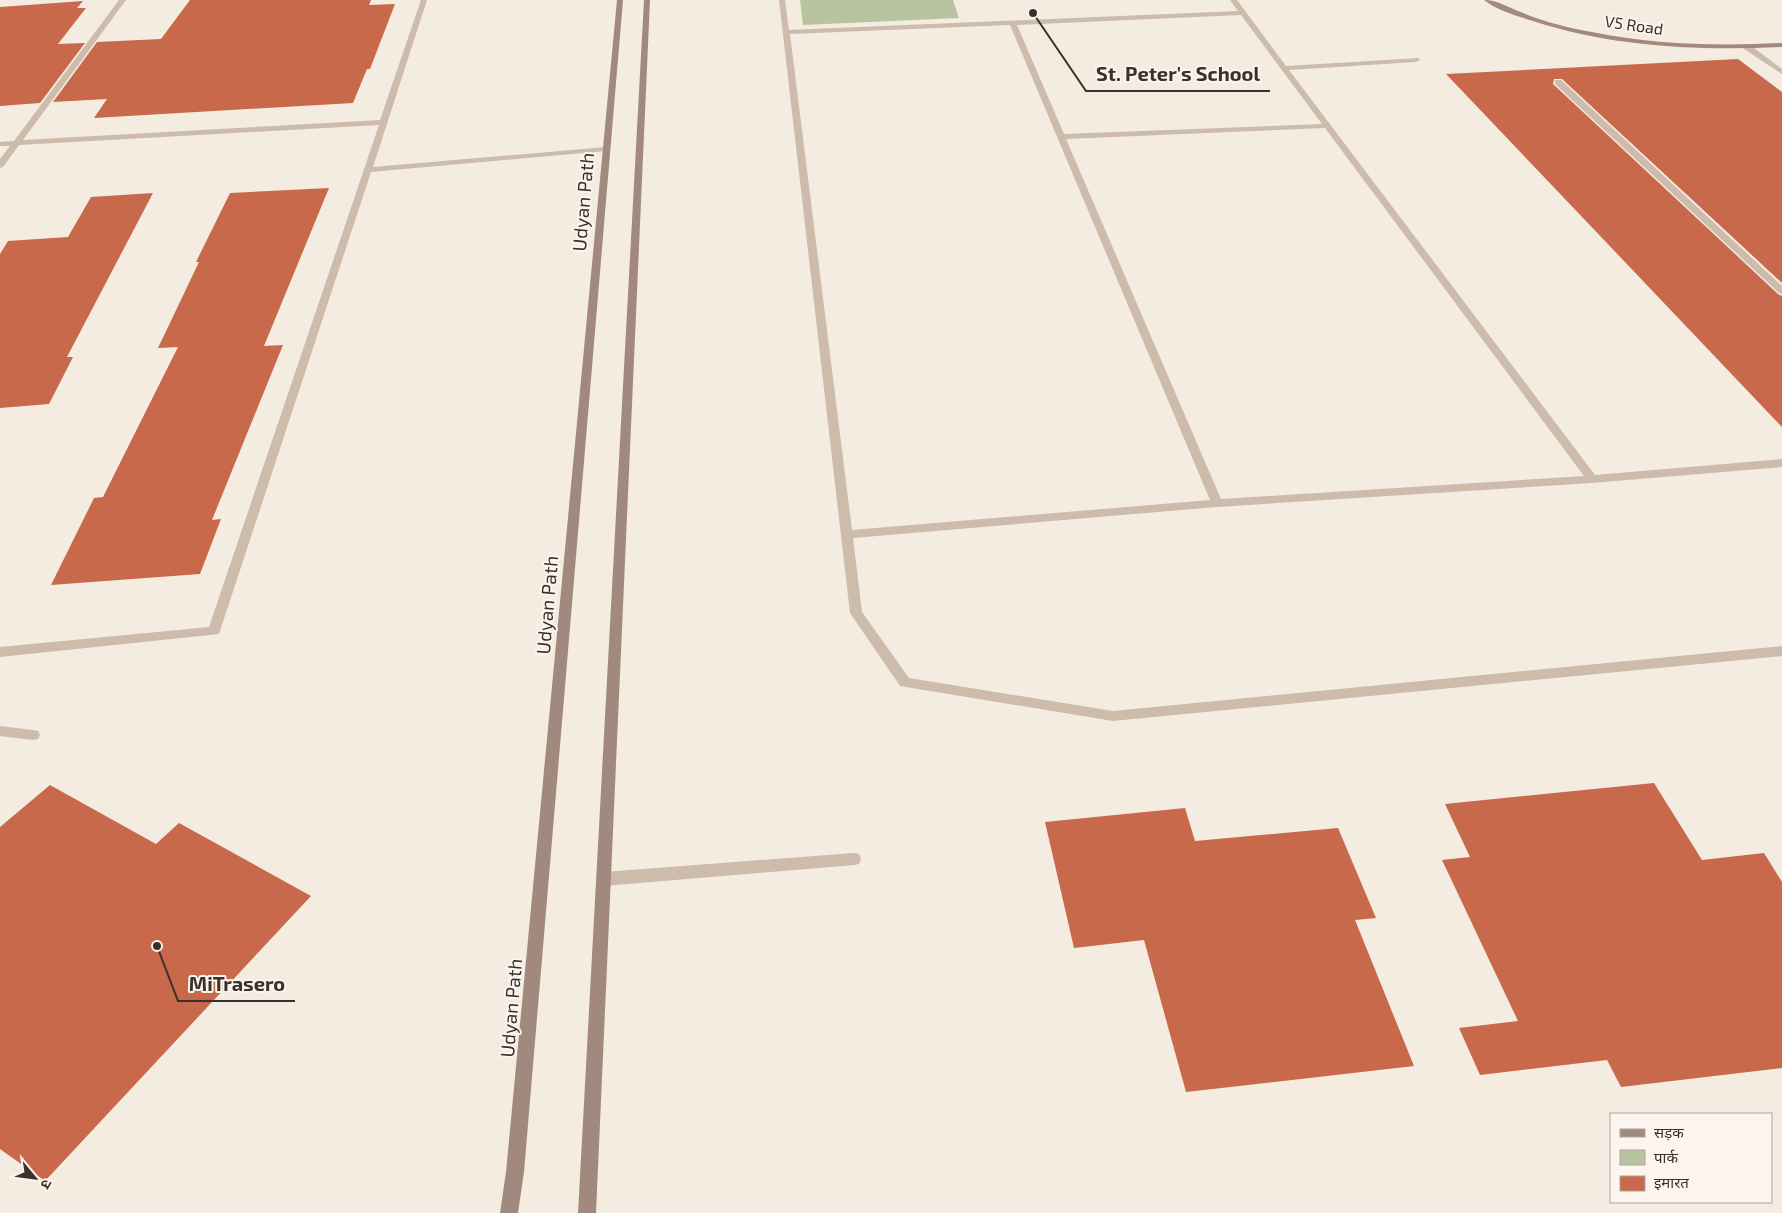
<svg xmlns="http://www.w3.org/2000/svg" width="1782" height="1213" font-family="'Exo 2','Noto Sans Devanagari',sans-serif">
<rect width="100%" height="100%" fill="#f4ebe1"/>
<path fill="#b8c4a0" d="M800,0H953L959,18L803,25Z"/>
<path fill="#c8694b" d="M190,0H371L369,5L395,4L370,69H367L353,103L94,118L107,99L53,102L97,42L161,39Z
M83,1L77,8H86L58,44L85,43L40,103L0,106V7Z
M1738,59L1782,92V283L1562,79H1554L1553,84L1778,294L1782,296V427L1446,74Z
M329,188L264,346L283,345L212,520L221,519L200,574L51,585L94,498L103,497L178,347L158,348L199,262H196L230,193Z
M153,193L67,357H73L49,404L0,408V254L8,241L68,237L91,197Z
M1654,783L1702,860L1764,853L1782,882V1068L1621,1087L1607,1060L1480,1075L1459,1028L1518,1021L1442,860L1470,857L1445,804Z
M50,785L156,844L179,823L311,896L45,1181L0,1149V827Z
M1185,808L1195,841L1338,828L1376,918L1355,920L1414,1066L1186,1092L1144,940L1074,948L1045,822Z"/>
<g fill="none" stroke-linecap="round" stroke-linejoin="round">
<path fill="#cdbbac" fill-rule="evenodd" d="M0,726L33,730L38,731L40,735L38,739L33,740L0,736Z"/>
<path fill="#cdbbac" fill-rule="evenodd" d="M119,0H126L23,140L380,120L421,0H427L373,167L606,147L610,149L606,151L371,172L219,634L0,657V647L209,627L379,125L19,145L3,167L0,168V159L10,146H0V142L14,141Z
M779,0H785L789,30L1238,11L1230,0H1237L1286,66L1419,58L1420,60L1416,62L1289,70L1595,475L1782,459V467L1592,483L1217,507L853,538L862,612L909,678L1113,711L1782,646V656L1113,721L900,686L850,613ZM1241,15L1322,124L1064,134L1017,25ZM1010,25L1210,500L852,530L790,34ZM1325,128L1584,476L1221,499L1066,139Z
M1744,45H1750L1782,69V74L1744,49Z
M1555,80H1561L1782,286V294L1779,293L1555,84Z
M854,853L859,854L861,859L859,864L854,865L604,886L599,884L596,879L599,874L604,872Z"/>
<path fill="#a18a7d" fill-rule="evenodd" d="M617,0H623L524,1172L518,1213H500L506,1172Z
M644,0H650L596,1213H578Z
M1484,0C1498,0 1509,8 1523,13C1545,22 1569,28 1592,32C1655,45 1719,46 1782,43V47C1698,51 1613,47 1533,21C1517,16 1496,10 1484,0Z"/>
</g>
<g text-anchor="middle" stroke-width="4" stroke-linejoin="round" paint-order="stroke">
<g font-size="16" fill="#3b302b" stroke="#fbf5ee">
<text transform="translate(1634 25) rotate(8)" y="6">V5 Road</text>
</g>
<g font-size="19" fill="#3b302b" stroke="#fbf5ee">
<text transform="translate(583 202) rotate(-85)" y="7">Udyan Path</text>
<text transform="translate(547 605) rotate(-85)" y="7">Udyan Path</text>
<text transform="translate(511 1008) rotate(-85)" y="7">Udyan Path</text>
</g>
</g>
<path fill="none" stroke="#3b302b" stroke-width="2" d="M1033 13L1086 91H1270M157 946L178 1001H295"/>
<g fill="#3b302b" stroke="#fbf5ee" stroke-width="2">
<circle cx="1033" cy="13" r="5"/>
<circle cx="157" cy="946" r="5"/>
</g>
<g font-size="20" text-anchor="middle" font-weight="bold" fill="#3b302b" stroke="#fbf5ee" stroke-width="4" stroke-linejoin="round" paint-order="stroke">
<text x="1178" y="81">St. Peter's School</text>
<text x="237" y="991">MiTrasero</text>
</g>
<rect x="1610" y="1113" width="162" height="90" fill="#fbf5ee" stroke="#aea6a0"/>
<rect x="1620" y="1129" width="25" height="8" fill="#a18a7d" stroke="#aea6a0"/>
<text x="1654" y="1138" font-size="15" fill="#3b302b">सड़क</text>
<rect x="1620" y="1150" width="25" height="15" fill="#b8c4a0" stroke="#aea6a0"/>
<text x="1654" y="1163" font-size="15" fill="#3b302b">पार्क</text>
<rect x="1620" y="1176" width="25" height="15" fill="#c8694b" stroke="#aea6a0"/>
<text x="1654" y="1188" font-size="15" fill="#3b302b">इमारत</text>
<g transform="translate(35 1178) rotate(119)" stroke="#fbf5ee" stroke-width="4" paint-order="stroke">
<path d="M0-4L9 19L0 12L-9 19Z" fill="#3b302b"/>
<text y="-8" font-size="14" font-weight="bold" text-anchor="middle" fill="#3b302b">उ</text>
</g>
</svg>
